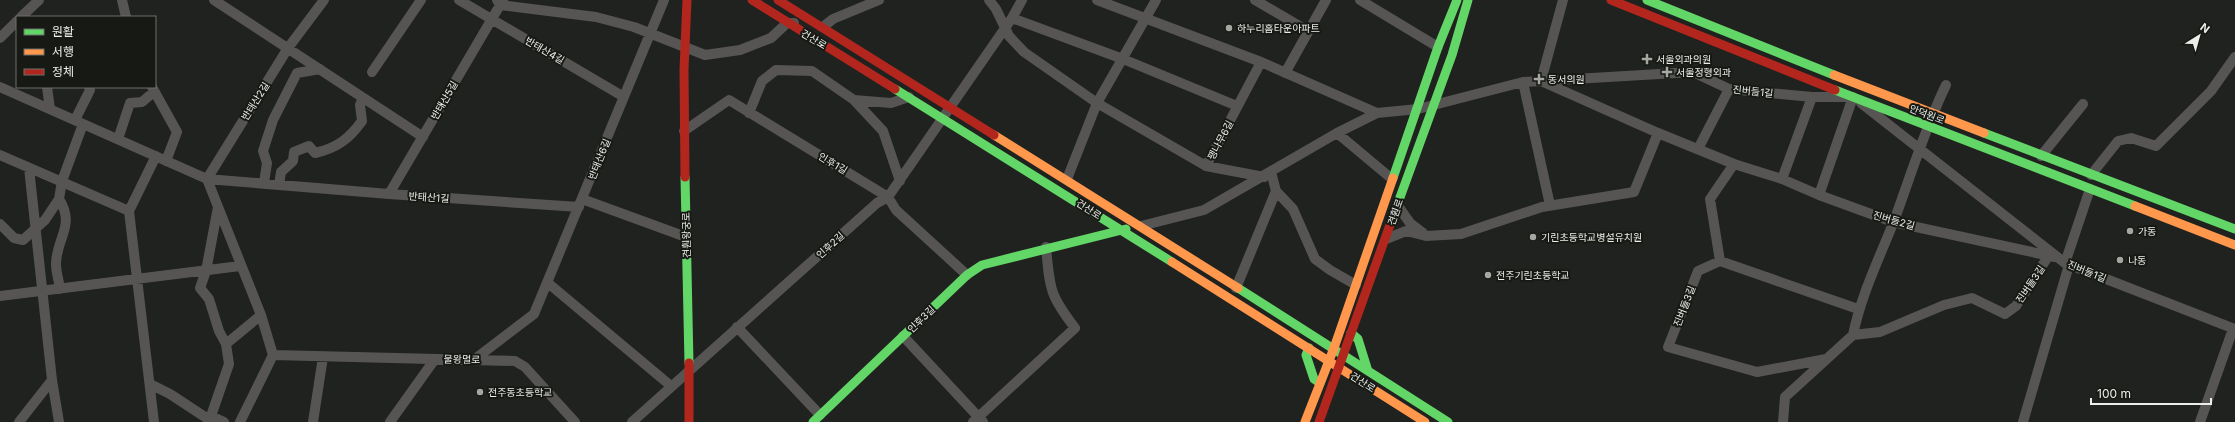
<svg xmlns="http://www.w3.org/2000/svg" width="2235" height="422" font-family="Inter,'Noto Sans KR',sans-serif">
<rect width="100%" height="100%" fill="#20221f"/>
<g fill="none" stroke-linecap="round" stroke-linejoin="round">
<path stroke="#565554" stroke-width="10" d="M122,0L126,17
M214,0L423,137
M459,0L624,97
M497,0L500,5L596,17L634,27L705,55L740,50L771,38L787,23H794
M989,0L996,9L1009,36L1024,52L1097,103L1206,166L1264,177
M1097,0L1261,62L1377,113
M1255,0L1308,31
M1360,0L1438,47
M1563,0L1541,81L1658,133L1734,164L1782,179L1819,195L1893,222L2055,257
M21,17L39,0
M1012,18L1123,59L1237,106
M823,27L833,19L879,0
M0,38L17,21
M372,72L421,0
M1285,73L1326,0
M1523,82L1550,205
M0,87L207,179L389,194L579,207
M47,87L50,109
M152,87L177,132L166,161
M854,100L883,131L900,181
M1861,103L2065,263L2235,329
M749,113L762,81L776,70L812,71L854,100L891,103L909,97
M75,120L90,90L89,87
M684,131L729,100L888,197L896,210L967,275
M1337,133L1392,179
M118,139L130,103L142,102L149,96
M1698,149L1729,89
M0,155L129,211
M2041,156L2083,104
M1206,166L1261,62
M29,168L52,380L59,422
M2091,175L2118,141L2131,138L2156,146L2211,91L2235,57
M1067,179L1097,103L1156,0
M1782,179L1812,97
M264,183L267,163L263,151L273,120L297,73L320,69
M279,185L281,172L293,161L294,152L309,146L315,153C337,148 349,139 362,121L360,105L363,98
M1276,191L1293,209L1315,259L1330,270L1356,285
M389,194L503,0
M1819,195L1853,97
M582,199L686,237
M1398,206L1410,223L1423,233
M129,211L154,422
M129,211L156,156
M0,224L14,238L23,240L45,220L59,199
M1141,226L1204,210L1337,133L1377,113L1418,109L1523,82L1693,72L1729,89L1812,97H1847
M1386,239L1406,231L1426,236L1461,234L1542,207L1634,192L1658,133
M1720,261L1710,199L1734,164
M2065,263L2090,189
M548,283L671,386
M1236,288L1276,191L1271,172
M60,289C59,281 56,272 56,264C56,238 76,226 59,199L62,181L83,124
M0,296L240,266
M737,327L820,415
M1853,335C1861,295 1879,259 1894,221C1911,175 1925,128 1946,85
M903,336L983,422
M226,344L261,315
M273,355L261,315L207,179L288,48L324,0
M475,359L534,314L664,0
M1826,359L1757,372L1668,347L1698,271L1720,261L1858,309
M150,384L170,394L208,419L211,416L224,422
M211,416L229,364L226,344L219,331L209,299L200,288L206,271L218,207
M19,422L52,380
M240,422L273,355L515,361L525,367L575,422
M313,422L323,357
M390,422L435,359
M632,422L877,203L888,197L1012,18L1022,0
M973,422L1075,328C1049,294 1050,289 1046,247
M1783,422L1785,397L1853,335L1880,332L1944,305L1972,298L2005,314L2016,306L2049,255
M2023,422L2069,265
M2200,422L2233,329"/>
<path stroke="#63d668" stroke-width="9" d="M1647,0L1834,75
M895,89L1172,262
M1835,90L2135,206
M1984,133L2235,229
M685,177L689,363
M1393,178L1438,47L1457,0
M1391,222L1452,55L1468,0
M1238,288L1448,422
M1351,333L1358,339L1368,371
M1309,348L1306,355L1314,379L1320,383
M813,422L967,275L982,265L1126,229"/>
<path stroke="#ff974d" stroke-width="9" d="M1834,75L1984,133
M994,135L1238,288
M2135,206L2235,245
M1172,262L1425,422
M1305,422L1334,348L1393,178"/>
<path stroke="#b3261e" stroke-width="9" d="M752,0L895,89
M778,0L994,135
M1611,0L1835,90
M685,177L684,70L687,0
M689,422V363
M1319,422L1391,222"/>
</g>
<g fill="#a5a7a3" stroke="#171a14" stroke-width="1.5">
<circle cx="1229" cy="28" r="4"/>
<path d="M1645 53h4v4h4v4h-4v4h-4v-4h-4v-4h4z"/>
<path d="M1665 66h4v4h4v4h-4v4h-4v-4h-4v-4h4z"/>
<path d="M1537 73h4v4h4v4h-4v4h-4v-4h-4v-4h4z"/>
<circle cx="2130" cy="231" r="4"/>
<circle cx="1533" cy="237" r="4"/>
<circle cx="2120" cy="260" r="4"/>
<circle cx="1488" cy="275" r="4"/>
<circle cx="480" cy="392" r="4"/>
</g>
<g text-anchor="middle" stroke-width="4" stroke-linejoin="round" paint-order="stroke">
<g font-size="10" fill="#eceeea" stroke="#171a14" text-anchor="start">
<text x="1237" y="32">하누리홈타운아파트</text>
<text x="1656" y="63">서울외과의원</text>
<text x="1676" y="76">서울정형외과</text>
<text x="1548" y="83">동서의원</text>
<text x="2138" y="235">가동</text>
<text x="1541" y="241">기린초등학교병설유치원</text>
<text x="2128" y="264">나동</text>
<text x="1496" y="279">전주기린초등학교</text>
<text x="488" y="396">전주동초등학교</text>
</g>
<g font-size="10" fill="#eceeea" stroke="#171a14">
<text transform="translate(814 39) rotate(31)" y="4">건산로</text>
<text transform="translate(545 50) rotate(30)" y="4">반태산4길</text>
<text transform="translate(1753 91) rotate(6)" y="4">진버들1길</text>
<text transform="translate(444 100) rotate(-60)" y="4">반태산5길</text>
<text transform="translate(255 101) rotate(-58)" y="4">반태산2길</text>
<text transform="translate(1927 114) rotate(21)" y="4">안덕원로</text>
<text transform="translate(1220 140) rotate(-62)" y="4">팽나무6길</text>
<text transform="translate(599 159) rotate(-68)" y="4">반태산6길</text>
<text transform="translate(833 163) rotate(31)" y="4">인후1길</text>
<text transform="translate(429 197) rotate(4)" y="4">반태산1길</text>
<text transform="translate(1089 209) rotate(33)" y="4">건산로</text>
<text transform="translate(1395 212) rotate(-71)" y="4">견훤로</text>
<text transform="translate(1894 220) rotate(16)" y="4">진버들2길</text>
<text transform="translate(686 235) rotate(-91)" y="4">견훤왕궁로</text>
<text transform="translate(830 245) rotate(-42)" y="4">인후2길</text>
<text transform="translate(2087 271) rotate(22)" y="4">진버들1길</text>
<text transform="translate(2030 284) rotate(-56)" y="4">진버들3길</text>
<text transform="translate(1684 306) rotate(-69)" y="4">진버들3길</text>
<text transform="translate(921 319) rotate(-44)" y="4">인후3길</text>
<text transform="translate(462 359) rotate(1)" y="4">물왕멀로</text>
<text transform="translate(1363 382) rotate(33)" y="4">건산로</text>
</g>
</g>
<rect x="16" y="16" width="140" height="72" fill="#171a14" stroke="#6c6f6a"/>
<rect x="24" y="29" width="20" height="6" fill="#63d668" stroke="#6c6f6a"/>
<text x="52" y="36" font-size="12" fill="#eceeea">원활</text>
<rect x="24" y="49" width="20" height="6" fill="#ff974d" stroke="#6c6f6a"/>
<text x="52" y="56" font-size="12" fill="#eceeea">서행</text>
<rect x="24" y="69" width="20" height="6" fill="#b3261e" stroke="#6c6f6a"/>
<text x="52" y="76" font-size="12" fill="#eceeea">정체</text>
<g transform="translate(2199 36) rotate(37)" stroke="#171a14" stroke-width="3" paint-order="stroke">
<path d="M0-3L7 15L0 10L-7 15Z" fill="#eceeea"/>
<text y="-6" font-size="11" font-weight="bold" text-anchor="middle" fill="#eceeea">N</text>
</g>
<path d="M2091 398v6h120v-6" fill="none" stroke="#eceeea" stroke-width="2"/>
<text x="2097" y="398" font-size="12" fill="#eceeea" stroke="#171a14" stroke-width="3" paint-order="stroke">100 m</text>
</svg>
